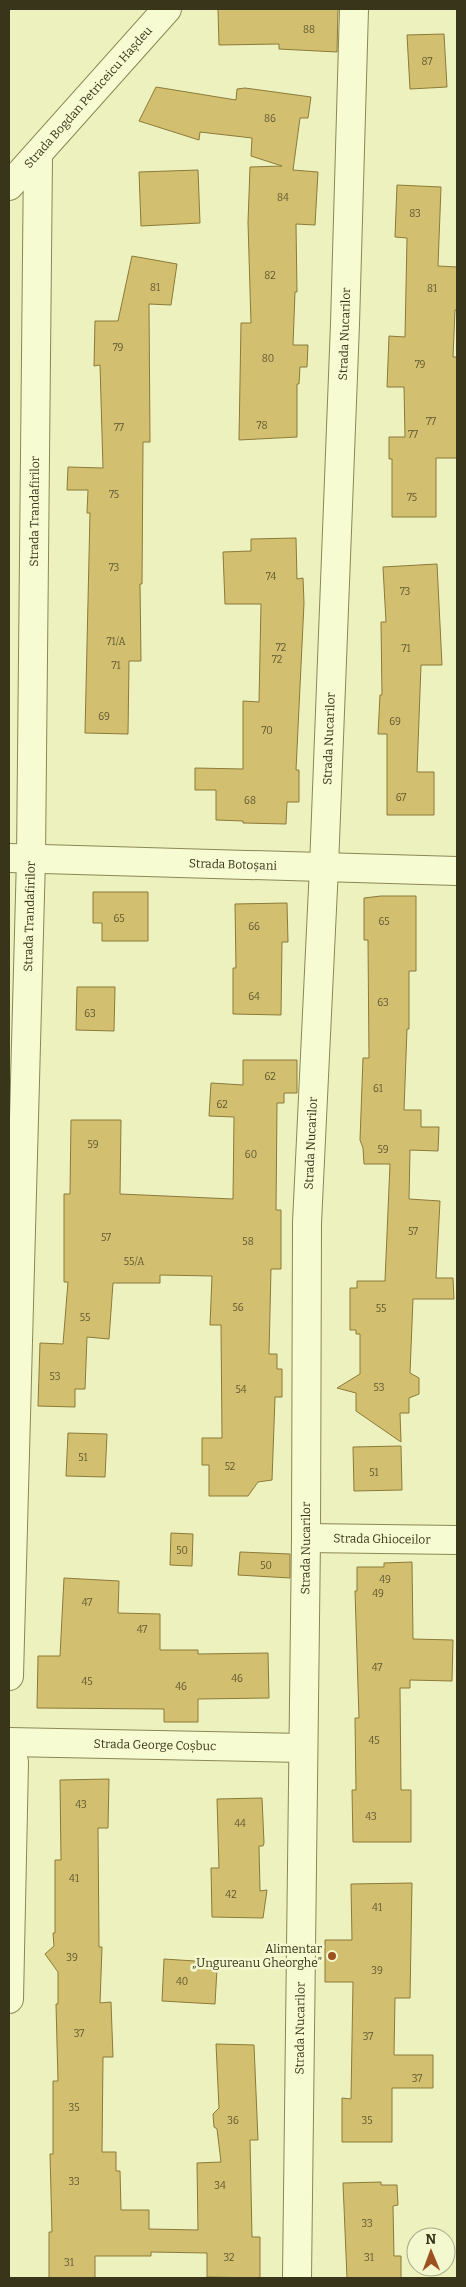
<svg xmlns="http://www.w3.org/2000/svg" width="466" height="2287" font-family="Bitter,serif">
<rect width="100%" height="100%" fill="#ecf1be"/>
<path fill="#d2c070" stroke="#8c7a39" d="M218,9H338L337,52L279,49V44L219,45Z
M444,34L447,87L410,89L407,35Z
M156,87L236,100L237,89L245,88L311,97L308,118H300L293,170L318,172L315,225L296,224L297,292H295L293,345H308L307,367H300L299,384H297V437L239,440L241,323H251L248,222L250,167L282,166L251,156L252,138L200,132L199,140L139,121Z
M198,170L200,223L141,226L139,172Z
M397,185L441,187L438,266L457,267V310H455L453,357H457V458H436V517H392V459H389V437H405L404,387H387L389,336L405,337L407,238L395,237Z
M132,256L177,264L171,305L149,304L150,442H143L142,584H140L141,661H129L128,734L85,733L90,513H87L88,490H67L68,467L103,468L100,365L94,366L95,321H118Z
M296,538L297,579L303,578L304,603L296,770H299V802H287L286,824L243,823V821L216,820V790H195V768L243,769V701L259,702L261,604H225L223,552L251,551V539Z
M437,564L442,665H421L417,772H434V815H387V734H378L380,695H382L381,622H386L383,567Z
M93,892H148V941H102V923H93Z
M381,896H416V971H409V1029H407L404,1110H421V1127H439L438,1151L410,1150L409,1199L440,1201L436,1278H453L454,1299H413L410,1373L419,1378V1394L409,1398V1413H400L401,1442L356,1411V1393L337,1388L360,1374V1334H356V1330H350V1288H357V1281H385L390,1164H364L363,1148L360,1140L363,1058H369L368,940H364V898Z
M287,903L288,942H282L281,1015L233,1014V968H236L235,904Z
M77,987H115L114,1031L76,1030Z
M243,1060H297V1093H284V1103H277L276,1210H281V1269H271L269,1354H277V1369H282V1397H275L272,1480L258,1482L248,1496H209V1465H202V1438H222L221,1325H210L212,1276L160,1275V1283H113L109,1339L87,1337L85,1389H75V1407L38,1406L40,1343L63,1344L68,1282H64V1194H70L71,1120H121L120,1194L233,1199L234,1117L209,1116L211,1083L243,1085Z
M68,1433L107,1434L105,1477L66,1476Z
M401,1446L402,1490L354,1491L353,1447Z
M171,1533L193,1534L192,1566L170,1565Z
M240,1552L290,1554V1578L238,1575Z
M412,1562L413,1639L453,1640L452,1681L410,1680V1688H400L401,1790H411V1842H353L352,1790H356L355,1718H359L355,1591H357V1567H384V1563Z
M64,1578L119,1581L118,1613L160,1614V1650H198V1654L268,1653L269,1698L198,1699V1722H164V1709L37,1708L38,1656H60Z
M109,1779L108,1828H98L99,1947H102L100,2003L111,2002L113,2057H103L102,2152H116V2171H120L121,2210H149V2229L198,2230L197,2163L221,2162L217,2129L214,2127L213,2114L219,2108L216,2044L254,2045L258,2140H250L252,2237H260V2278L207,2277V2253L151,2252V2256H95V2278H49V2232H52L50,2154H53V2081H58L56,2004H58V1972L45,1954L54,1946L53,1933H55V1860H61L60,1780Z
M262,1798L264,1843L263,1846H259L260,1891L267,1890L263,1918L212,1917L211,1868H219L217,1799Z
M412,1883L410,1998H395L394,2055H433V2088H392V2142H342V2098L351,2099L353,1982H325V1940H352L351,1884Z
M164,1959L210,1962L217,1969L215,2004L162,2001Z
M381,2182V2185H397L398,2205L393,2206L394,2256H401V2278H347L343,2183Z"/>
<g fill="none" stroke-linecap="round" stroke-linejoin="round">
<g stroke="#8b8755" stroke-width="30">
<g id="minor">
<path id="s1" d="M9,186L167,9"/>
<path id="s2" d="M9,858L457,871"/>
<path id="s3" d="M306,1538L457,1540"/>
<path id="s4" d="M9,1676L31,858L38,156"/>
<path id="s5" d="M9,1742L303,1748"/>
<path d="M9,1747L14,1762L9,1999"/>
<path id="s6" d="M297,2278L306,1538L307,1223L324,867L345,324L354,9"/>
</g>
</g>
<use href="#minor" stroke="#f7fbd1" stroke-width="28"/>
</g>
<circle fill="#9e5120" stroke="#f4f8ce" stroke-width="2" cx="332" cy="1956" r="5"/>
<g text-anchor="middle" stroke-width="5" stroke-linejoin="round" paint-order="stroke">
<g font-size="10" fill="#5f5830">
<text x="309" y="33">88</text>
<text x="427" y="65">87</text>
<text x="270" y="122">86</text>
<text x="283" y="201">84</text>
<text x="415" y="217">83</text>
<text x="270" y="279">82</text>
<text x="155" y="291">81</text>
<text x="432" y="292">81</text>
<text x="118" y="351">79</text>
<text x="268" y="362">80</text>
<text x="420" y="368">79</text>
<text x="431" y="425">77</text>
<text x="262" y="429">78</text>
<text x="119" y="431">77</text>
<text x="413" y="438">77</text>
<text x="114" y="498">75</text>
<text x="412" y="501">75</text>
<text x="114" y="571">73</text>
<text x="271" y="580">74</text>
<text x="405" y="595">73</text>
<text x="116" y="645">71/A</text>
<text x="281" y="651">72</text>
<text x="406" y="652">71</text>
<text x="277" y="663">72</text>
<text x="116" y="669">71</text>
<text x="104" y="720">69</text>
<text x="395" y="725">69</text>
<text x="267" y="734">70</text>
<text x="401" y="801">67</text>
<text x="250" y="804">68</text>
<text x="119" y="922">65</text>
<text x="384" y="925">65</text>
<text x="254" y="930">66</text>
<text x="254" y="1000">64</text>
<text x="383" y="1006">63</text>
<text x="90" y="1017">63</text>
<text x="270" y="1080">62</text>
<text x="378" y="1092">61</text>
<text x="222" y="1108">62</text>
<text x="93" y="1148">59</text>
<text x="383" y="1153">59</text>
<text x="251" y="1158">60</text>
<text x="413" y="1235">57</text>
<text x="106" y="1241">57</text>
<text x="248" y="1245">58</text>
<text x="134" y="1265">55/A</text>
<text x="238" y="1311">56</text>
<text x="381" y="1312">55</text>
<text x="85" y="1321">55</text>
<text x="55" y="1380">53</text>
<text x="379" y="1391">53</text>
<text x="241" y="1393">54</text>
<text x="83" y="1461">51</text>
<text x="230" y="1470">52</text>
<text x="374" y="1476">51</text>
<text x="182" y="1554">50</text>
<text x="266" y="1569">50</text>
<text x="385" y="1583">49</text>
<text x="378" y="1597">49</text>
<text x="87" y="1606">47</text>
<text x="142" y="1633">47</text>
<text x="377" y="1671">47</text>
<text x="237" y="1682">46</text>
<text x="87" y="1685">45</text>
<text x="181" y="1690">46</text>
<text x="374" y="1744">45</text>
<text x="81" y="1808">43</text>
<text x="371" y="1820">43</text>
<text x="240" y="1827">44</text>
<text x="74" y="1882">41</text>
<text x="231" y="1898">42</text>
<text x="377" y="1911">41</text>
<text x="72" y="1961">39</text>
<text x="377" y="1974">39</text>
<text x="182" y="1985">40</text>
<text x="79" y="2037">37</text>
<text x="368" y="2040">37</text>
<text x="417" y="2082">37</text>
<text x="74" y="2111">35</text>
<text x="233" y="2124">36</text>
<text x="367" y="2124">35</text>
<text x="74" y="2185">33</text>
<text x="220" y="2189">34</text>
<text x="367" y="2227">33</text>
<text x="229" y="2261">32</text>
<text x="369" y="2261">31</text>
<text x="69" y="2266">31</text>
</g>
<g font-size="12" fill="#39351b" stroke="#f4f8ce">
<text dy="4" stroke="none"><textPath href="#s1" startOffset="119">Strada Bogdan Petriceicu Hașdeu</textPath></text>
<text dy="4" stroke="none"><textPath href="#s6" startOffset="1945">Strada Nucarilor</textPath></text>
<text dy="4" stroke="none"><textPath href="#s4" startOffset="1165">Strada Trandafirilor</textPath></text>
<text dy="4" stroke="none"><textPath href="#s6" startOffset="1540">Strada Nucarilor</textPath></text>
<text dy="4" stroke="none"><textPath href="#s2" startOffset="224">Strada Botoșani</textPath></text>
<text dy="4" stroke="none"><textPath href="#s4" startOffset="760">Strada Trandafirilor</textPath></text>
<text dy="4" stroke="none"><textPath href="#s6" startOffset="1135">Strada Nucarilor</textPath></text>
<text dy="4" stroke="none"><textPath href="#s3" startOffset="76">Strada Ghioceilor</textPath></text>
<text dy="4" stroke="none"><textPath href="#s6" startOffset="730">Strada Nucarilor</textPath></text>
<text dy="4" stroke="none"><textPath href="#s5" startOffset="146">Strada George Coșbuc</textPath></text>
<text dy="4" stroke="none"><textPath href="#s6" startOffset="250">Strada Nucarilor</textPath></text>
</g>
<g font-size="12" fill="#39351b" stroke="#f4f8ce" text-anchor="end">
<text x="322" y="1953">Alimentar<tspan x="322" dy="14">„Ungureanu Gheorghe”</tspan></text>
</g>
</g>
<rect width="466" height="2287" fill="none" stroke="#39351b" stroke-width="20"/>
<g transform="translate(431 2252) rotate(359)"><circle r="24" fill="#f4f8ce" stroke="#a9aa86"/>
<path d="M0-4L9 19L0 12L-9 19Z" fill="#9e5120"/>
<text y="-8" font-size="14" font-weight="bold" text-anchor="middle" fill="#39351b">N</text>
</g>
</svg>
